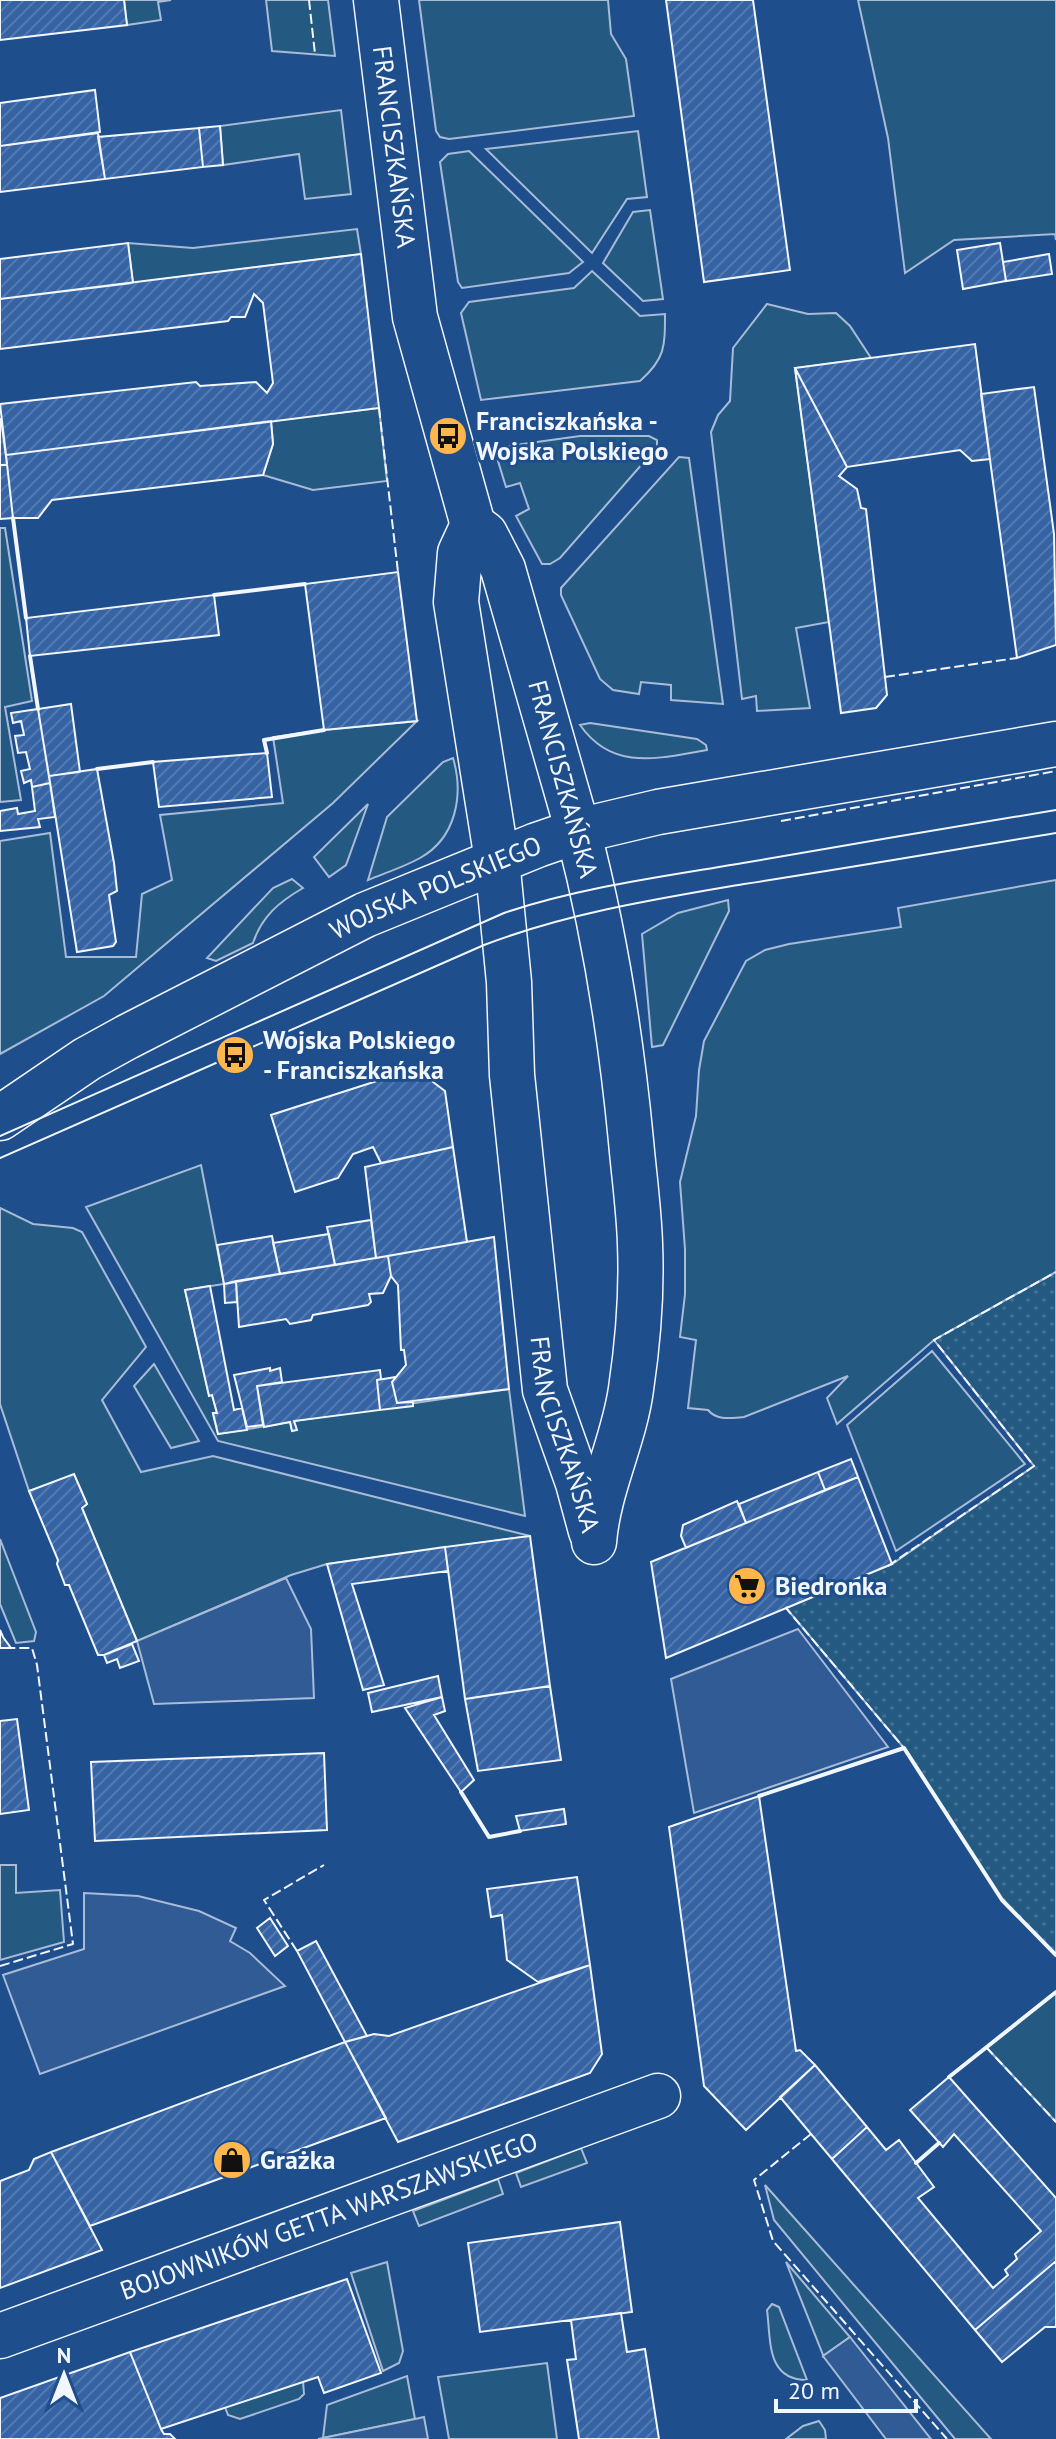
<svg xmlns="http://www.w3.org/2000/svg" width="1056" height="2439" font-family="'PT Sans',sans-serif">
<defs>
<pattern id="garden-dots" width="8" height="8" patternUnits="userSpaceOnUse" patternTransform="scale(2)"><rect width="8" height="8" fill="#245a82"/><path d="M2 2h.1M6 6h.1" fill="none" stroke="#447295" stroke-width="1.8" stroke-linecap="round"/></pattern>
<pattern id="building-hatch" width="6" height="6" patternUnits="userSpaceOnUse" patternTransform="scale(2)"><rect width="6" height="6" fill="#3563a3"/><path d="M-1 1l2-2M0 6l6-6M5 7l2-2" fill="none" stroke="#537ab1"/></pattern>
</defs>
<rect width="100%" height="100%" fill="#1f4e8c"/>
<path fill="#245a82" stroke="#a8bbd7" stroke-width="2" d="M124,0H171L158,2L161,20L127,25Z
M266,0H328L335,56L272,51Z
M419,0H608L611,34L626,59L634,116L449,139L440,137L436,131Z
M858,0H1056V240L1055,234L954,240L905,273L888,138Z
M341,110L351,194L305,199L299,154L223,165L220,126Z
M638,131L647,197L627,199L592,253L486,149Z
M469,151L583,262L569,273L462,288L458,282L440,162L448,154Z
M650,210L663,299L643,301L603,263L633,212Z
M357,229L361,254L133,283L128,243L193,248Z
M592,271L640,316L665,314C665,347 665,359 640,381L481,400L461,313L469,302L574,288Z
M767,304L808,314L836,313L850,326L871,358L795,368L829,622L796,628L810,708L757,711L756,696L742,699L711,432L718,415L730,401L733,348Z
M379,408L387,481L313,490L263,475L273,444L271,421Z
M580,436H649L657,440V447L560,558L550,564H542L516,516L529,509L520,483L506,487L494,448Z
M679,457L689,458L723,704L671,700V685L641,682L639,694L613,690L600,679L561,595V588Z
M0,528H5L32,701L5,707L21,800L0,802Z
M417,721L333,803L104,996L0,1054V841L50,833L66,957H136L142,894L172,880L160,815L283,803L273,737L324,730Z
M590,723L697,739L706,745L707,750C659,758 613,772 580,725Z
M453,758C464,795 456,838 420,858C404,867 385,873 368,880L387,817L443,762Z
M368,804L346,865L329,877L314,857Z
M292,879L303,888C279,902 262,916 253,943L216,961L207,958L273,888Z
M1056,880V1272L934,1340L837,1424L827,1398L848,1376L744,1417C731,1418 717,1421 708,1410L688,1408L696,1340L680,1337L685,1294V1249L680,1182L696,1116L699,1070L704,1041L746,961L765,950L789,944L901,927L898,908Z
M728,900L729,911L663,1045L652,1047L642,934L678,913Z
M201,1165L224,1284L185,1290L209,1395H212L217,1413L213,1414L218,1434L290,1422L292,1430L296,1429L294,1421L509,1389L525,1516L218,1441L86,1207Z
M0,1208L33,1224L73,1228L82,1232L146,1347L102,1400L141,1472L213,1456L530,1536L327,1564L291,1575L137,1641L82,1508L87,1504L74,1475L29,1491L0,1404Z
M932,1351L1025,1464L896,1551L847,1425Z
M154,1364L199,1441L171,1448L134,1386Z
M0,1539L36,1632L34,1641L16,1643L0,1604Z
M0,1865H16V1893L60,1890L64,1942L0,1960Z
M1056,1992V2122L986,2047Z
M581,2148L587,2163L521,2187L516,2173Z
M498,2179L503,2194L419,2226L413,2211Z
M765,2185L991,2439H955L774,2220Z
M387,2262L403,2351L399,2363L383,2371L351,2273Z
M786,2262L850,2337L823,2356V2355Z
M772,2304L779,2307L807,2380C766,2380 771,2340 767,2310Z
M547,2363L557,2439H449L438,2377Z
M407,2376L415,2419L323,2438L327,2405Z
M303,2381L304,2394L299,2399L240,2419L228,2415L225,2407Z
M819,2421L825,2430L826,2439H786L803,2426Z"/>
<path fill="url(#garden-dots)" stroke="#a8bbd7" stroke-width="2" d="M1056,1272V1955L1002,1900L904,1748L786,1608L892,1564L1034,1466L934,1340Z"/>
<path fill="#305b95" stroke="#a8bbd7" stroke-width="2" d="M286,1578L311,1629L314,1698L154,1704L137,1641Z
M798,1629L888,1747L694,1813L671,1679Z
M84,1893L138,1896L199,1911L236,1928L230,1941L250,1953L285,1986L40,2074L3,1975L84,1949Z
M850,2337L931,2439H886L823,2356Z
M424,2417L428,2439H318L415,2419Z"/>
<path fill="url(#building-hatch)" stroke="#f2f6ff" stroke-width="2" d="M0,0H124L127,25L0,40Z
M666,0H753L790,270L704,282Z
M95,90L100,132L0,146V103Z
M220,126L223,165L203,167L199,128Z
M199,128L203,167L105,179L98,137Z
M98,133L105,179L0,192V146Z
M128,243L133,283L0,299V259Z
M1000,243L1006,281L963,289L957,250Z
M361,254L379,408L6,455L0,404L196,382L200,386L256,382L267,393L273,383L263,303L254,294L245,317H231L228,321L0,349V299Z
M1049,254L1052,274L1006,281L1003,262Z
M975,344L990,459L972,461L960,450L847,467L795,368Z
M795,368L847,467L839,476L857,489L861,508L866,509L887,695L876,708L841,713Z
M1034,387L1054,534L1056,645L1017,658L981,394Z
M0,419H1L7,464L0,465Z
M271,421L273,444L263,475L52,500L38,518H13L6,455Z
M7,464L13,518L0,519V465Z
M398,572L417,721L324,730L305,584Z
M214,595L219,635L30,656L26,618Z
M71,704L80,772L49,776L38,709Z
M38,709L50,783L32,787L31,780L24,783L21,771L30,769L26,752L18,753L15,736L24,735L21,721L13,723L11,713Z
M267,753L272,797L159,807L153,762Z
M97,769L114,863L117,891L109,895L116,942L113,946L77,952L49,776Z
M50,783L55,817L38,819L40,827L0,831V811L17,808L18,814L35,811L32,787Z
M411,1070H417L445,1091L453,1147L381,1163L373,1147L353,1154L338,1178L295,1192L271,1115Z
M453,1147L467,1242L376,1258L365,1167Z
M371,1220L376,1258L335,1265L327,1227Z
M329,1234L335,1265L280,1274L273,1243Z
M272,1236L280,1274L224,1284L217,1245Z
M494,1237L509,1389L397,1403L392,1382L406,1365L404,1350H401L398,1285L391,1276L388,1256Z
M388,1256L391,1276L383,1293L369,1294L371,1302L368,1305L313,1315L311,1320L290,1324L286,1319L239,1327L236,1281Z
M236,1281L237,1302L225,1303L224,1284Z
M210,1286L234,1410L242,1408L247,1430L218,1434L213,1413H217L212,1395L209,1396L185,1290Z
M270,1368V1371L280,1368L282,1382L257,1386L263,1425L247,1427L234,1375Z
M380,1370L381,1379L377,1380L380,1410L294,1421L297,1430L292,1431L290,1422L264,1427L257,1386Z
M396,1377L392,1382L397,1403L413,1402V1406L380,1410L377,1380Z
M851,1459L858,1477L825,1490L818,1472Z
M818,1472L825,1490L746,1523L739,1504Z
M74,1474L87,1504L82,1508L137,1641L104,1655H98L69,1585H65L57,1564L58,1560L29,1491Z
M858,1477L892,1564L666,1658L651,1562Z
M737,1501L746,1523L686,1548L681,1536L683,1525Z
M530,1536L550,1686L465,1699L445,1547Z
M445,1547L448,1571L352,1584L384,1685L363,1690L327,1564Z
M0,1630L3,1637L11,1648H0Z
M132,1644L139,1661L120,1668L117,1659L107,1663L104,1655Z
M438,1676L442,1697L372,1712L368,1693Z
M550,1686L561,1760L478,1771L465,1699Z
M442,1697L445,1711L434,1715L474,1780L461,1792L405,1708Z
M17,1719L29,1810L0,1814V1721Z
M324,1753L327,1830L95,1841L91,1762Z
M759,1796L796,2051L800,2050L815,2065L746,2130L704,2086L669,1827Z
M564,1809L566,1824L520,1831L516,1816Z
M577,1877L590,1965L538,1982L507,1960L502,1915L491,1917L487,1889Z
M270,1918L288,1946L275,1956L257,1928Z
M316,1941L367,2036L345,2042L297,1951Z
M590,1965L602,2054L590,2073L398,2142L345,2042L374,2034L389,2036Z
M345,2042L386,2118L90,2226L51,2152Z
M815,2065L867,2127L832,2159L780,2097Z
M949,2077L1056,2198V2261L975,2330L832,2159L867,2127L886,2150L899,2140L934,2187L918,2198L993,2288L1008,2275L1005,2270L1017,2259L1015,2254L1041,2231L954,2134L943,2147L910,2110Z
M51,2152L102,2250L0,2288V2181L29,2170L34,2159Z
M620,2222L632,2312L480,2332L468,2243Z
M1056,2261V2327H1045L1002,2362L975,2330Z
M347,2279L381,2373L324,2393L318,2377L161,2429L130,2352Z
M621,2313L627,2352L645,2349L659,2439H579L567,2360L576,2359L571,2320Z
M130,2352L161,2429L164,2434H170L175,2439H0V2398Z"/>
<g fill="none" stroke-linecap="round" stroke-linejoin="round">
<g stroke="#f2f6ff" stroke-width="47">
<g id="minor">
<path id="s1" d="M376,0L415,317L473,525L485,534L503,569L578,831"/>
<path d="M473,525L460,553L456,602L497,860"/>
<path id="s2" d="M0,2336L658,2096"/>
</g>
</g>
<g stroke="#f2f6ff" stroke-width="47">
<g id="major">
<path d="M578,831C605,934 621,1036 631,1141C634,1175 639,1210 640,1244C642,1292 638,1342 631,1389C624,1441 598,1489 594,1542"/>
<path id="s3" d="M497,860L509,982L512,1075L545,1390L578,1483L591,1531"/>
<path id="s4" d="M0,1118L87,1059L127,1037L365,915L537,845L578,831L658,812L1056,744"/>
</g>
</g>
<use href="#minor" stroke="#1f4e8c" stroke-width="44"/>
<use href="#major" stroke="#1f4e8c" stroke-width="44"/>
<path stroke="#f2f6ff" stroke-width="2" d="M0,1136L504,913C581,887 662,877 743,863C847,845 952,827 1056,810
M0,1158L484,945C568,913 656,899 744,884C848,868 952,850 1056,833"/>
<path stroke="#f2f6ff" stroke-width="2" stroke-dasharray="10 4" stroke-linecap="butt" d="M309,0L315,54
M379,408L398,572
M885,677L1017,658
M781,821L1056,771
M888,1566L1034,1466L934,1340L1056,1272
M788,1607L786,1608L904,1748L1002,1900L1056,1955
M297,1951L264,1900L324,1865
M0,1966L73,1944L37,1665L32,1648H11
M986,2047L1056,2122
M811,2134L754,2180L773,2241L947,2439"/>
<path stroke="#f2f6ff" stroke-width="4" d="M13,518L26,618
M214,595L305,584
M30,656L38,709
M267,753L264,740L324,730
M97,769L153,762
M461,1792L489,1837L520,1831
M759,1796L904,1748L1002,1900L1056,1955
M949,2077L1056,1992
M916,2163L939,2143"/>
</g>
<defs>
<g id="bus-disc" transform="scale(2)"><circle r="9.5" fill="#ffb74d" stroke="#1f4e8c"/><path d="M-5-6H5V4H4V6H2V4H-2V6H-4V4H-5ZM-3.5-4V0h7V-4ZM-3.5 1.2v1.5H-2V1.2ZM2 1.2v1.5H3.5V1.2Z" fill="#111"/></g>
<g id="supermarket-disc" transform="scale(2)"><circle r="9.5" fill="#ffb74d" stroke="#1f4e8c"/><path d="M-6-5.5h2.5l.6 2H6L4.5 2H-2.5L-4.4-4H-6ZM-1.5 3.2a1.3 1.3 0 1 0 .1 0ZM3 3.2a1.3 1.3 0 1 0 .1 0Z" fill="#111"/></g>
<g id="shop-disc" transform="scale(2)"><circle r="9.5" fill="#ffb74d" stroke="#1f4e8c"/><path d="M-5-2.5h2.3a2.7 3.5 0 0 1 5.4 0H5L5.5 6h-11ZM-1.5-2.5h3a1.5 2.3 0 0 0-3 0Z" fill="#111"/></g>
</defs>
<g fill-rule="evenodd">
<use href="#bus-disc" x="448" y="436"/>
<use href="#bus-disc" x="235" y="1055"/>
<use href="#supermarket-disc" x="747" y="1586"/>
<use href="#shop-disc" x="232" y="2160"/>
</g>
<g text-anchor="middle" stroke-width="6" stroke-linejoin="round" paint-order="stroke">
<g font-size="26" fill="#f2f6ff" stroke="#1f4e8c">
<text dy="9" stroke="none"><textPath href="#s1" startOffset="148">FRANCISZKAŃSKA</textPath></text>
<text transform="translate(563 779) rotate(75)" y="9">FRANCISZKAŃSKA</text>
<text dy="9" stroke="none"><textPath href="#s4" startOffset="494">WOJSKA POLSKIEGO</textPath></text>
<text dy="9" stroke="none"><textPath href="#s3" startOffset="580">FRANCISZKAŃSKA</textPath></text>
<text dy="9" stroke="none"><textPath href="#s2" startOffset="350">BOJOWNIKÓW GETTA WARSZAWSKIEGO</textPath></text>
</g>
<g font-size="26" font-weight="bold" fill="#f2f6ff" stroke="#1f4e8c" text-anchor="start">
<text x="476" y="430">Franciszkańska -<tspan x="476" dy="30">Wojska Polskiego</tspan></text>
<text x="263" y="1049">Wojska Polskiego<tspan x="263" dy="30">- Franciszkańska</tspan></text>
<text x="775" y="1595">Biedronka</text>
<text x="260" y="2169">Grażka</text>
</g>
</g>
<g transform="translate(64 2375)" stroke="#1f4e8c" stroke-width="6" paint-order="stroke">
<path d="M0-6L14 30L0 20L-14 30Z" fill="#f2f6ff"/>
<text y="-12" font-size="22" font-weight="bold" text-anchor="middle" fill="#f2f6ff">N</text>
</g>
<path d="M776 2399v12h140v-12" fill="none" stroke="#f2f6ff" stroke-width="4"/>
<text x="788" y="2399" font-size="24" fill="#f2f6ff" stroke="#1f4e8c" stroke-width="6" paint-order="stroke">20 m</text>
</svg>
